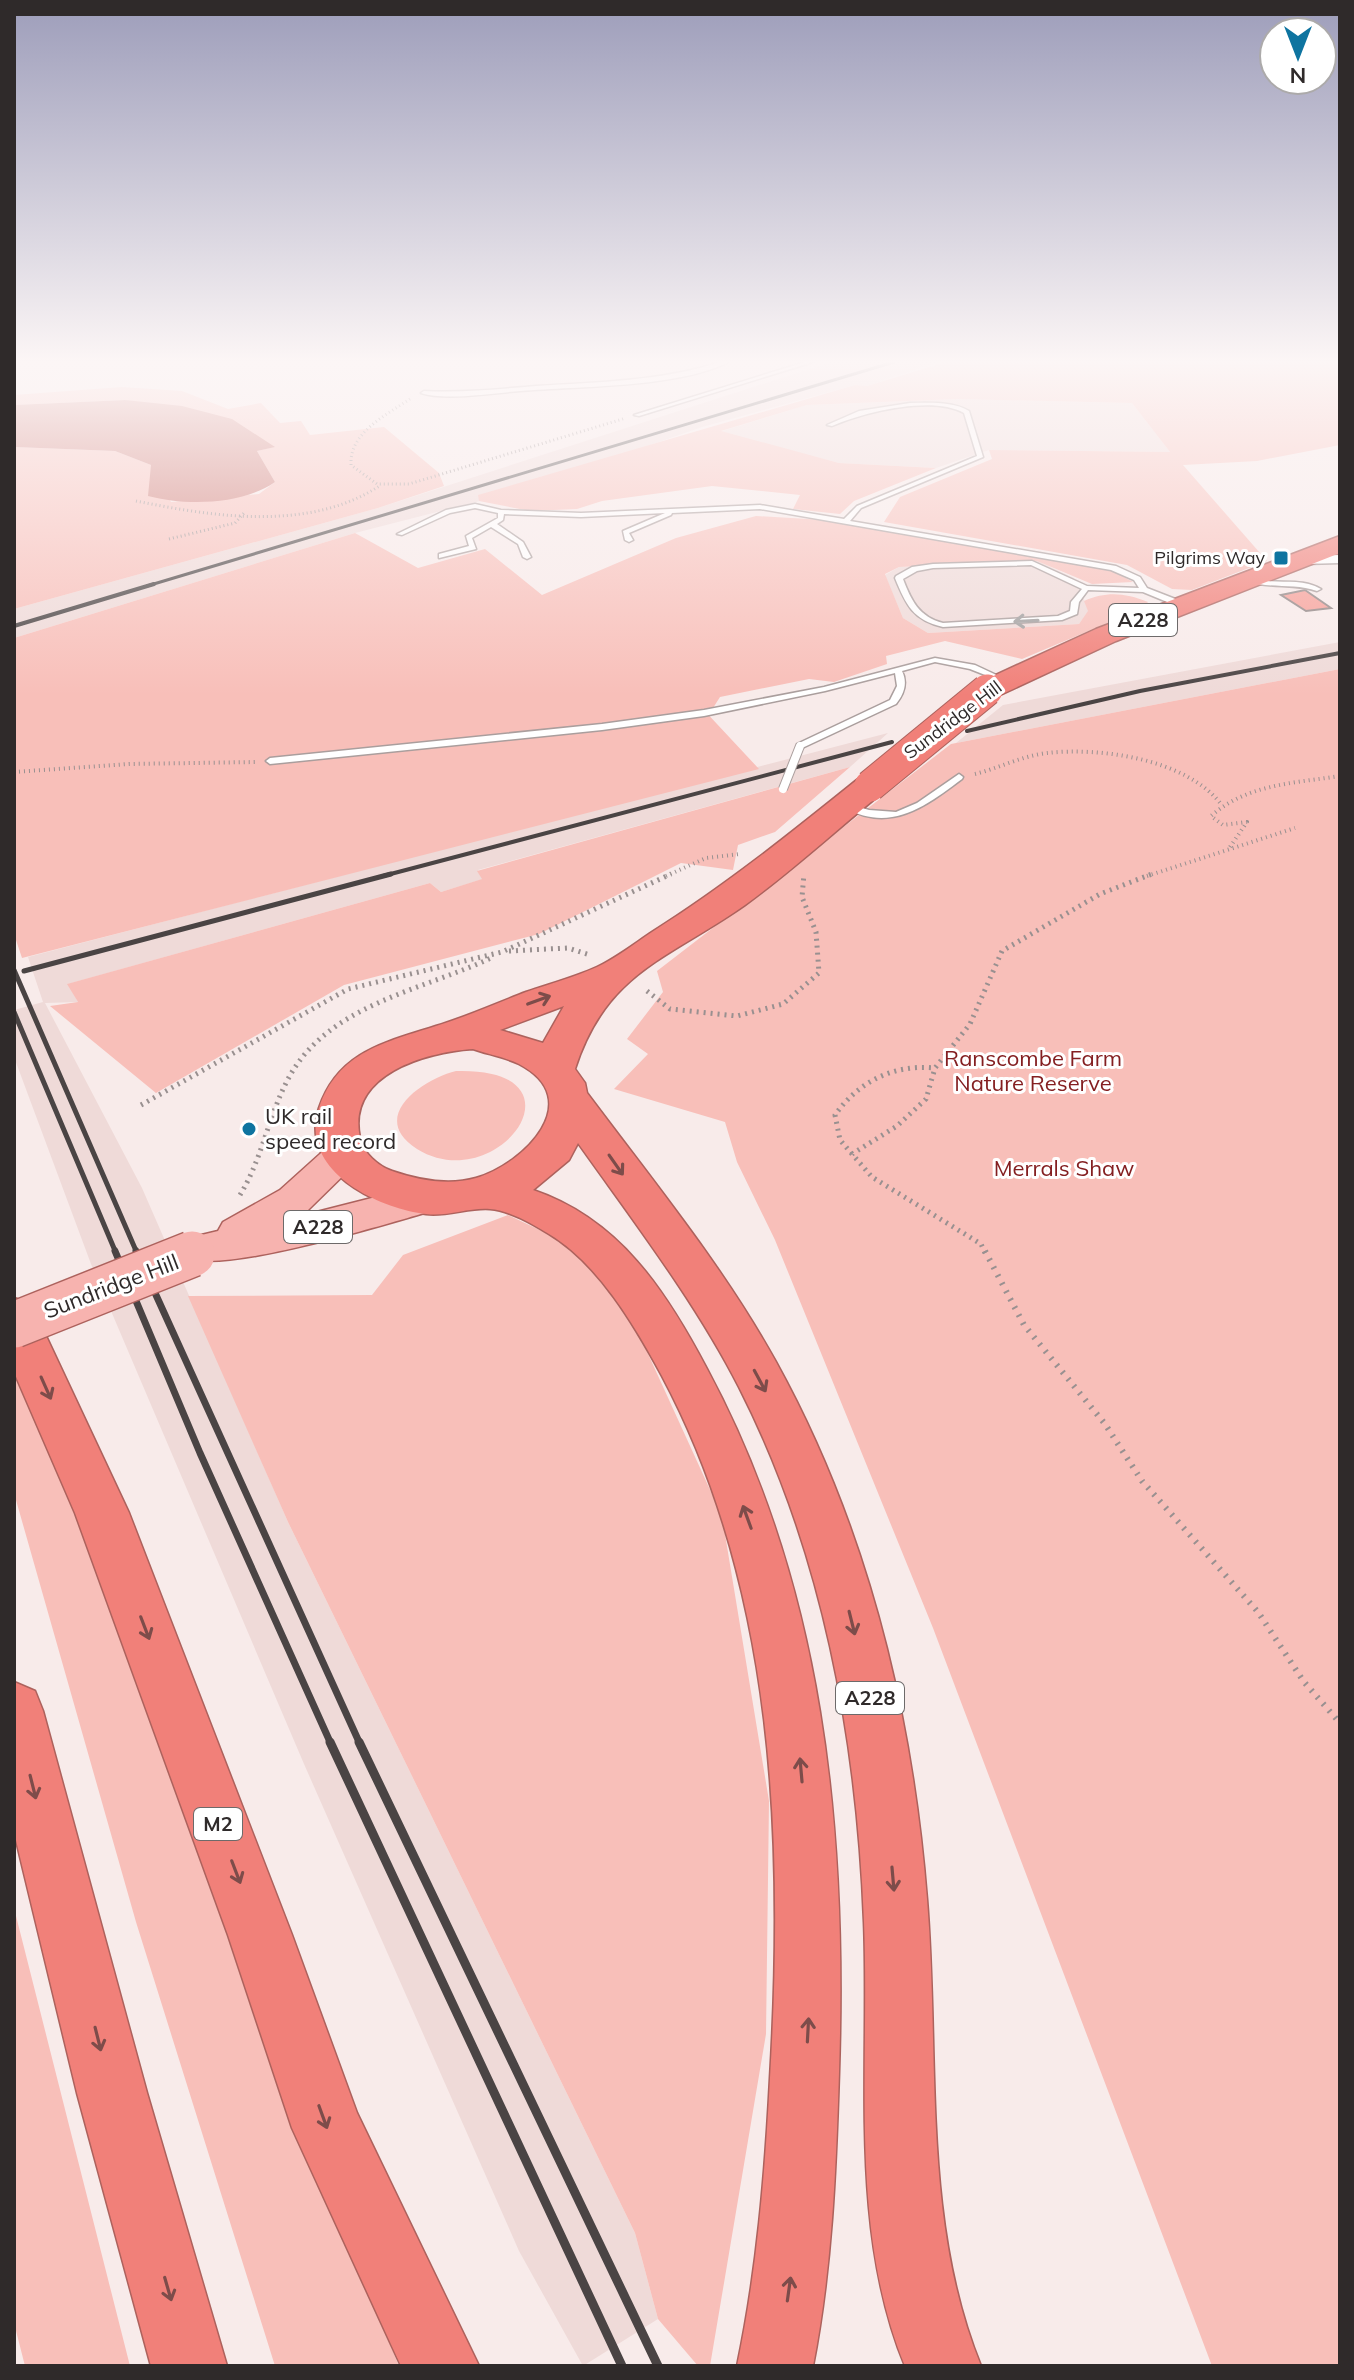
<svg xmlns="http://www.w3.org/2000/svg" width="1354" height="2380" font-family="Mulish,sans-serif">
<rect width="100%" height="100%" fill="#f8ebea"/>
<path fill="#efdad8" d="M831,362H938L867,386L855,385L702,427L515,492L355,533L14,638V609L378,508Z
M957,399L1132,403L1170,452L989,450L936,468L839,463L719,432L807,405Z
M1038,561L1074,578L1089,611L1079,624L928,633L903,618L885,575L899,567Z
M1340,642V669L956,743L1003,705Z
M888,733L850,767L478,870L483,879L441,892L430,883L68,984L78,1002L45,1003L142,1188L288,1522L635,2233L658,2319L583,2366L519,2251L304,1764L91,1264L14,1057V1010L43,1002L28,957Z"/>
<path fill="#f8bfb9" d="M946,362H1340V445L1257,461L1183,465L1267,561L1192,590L1172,589L1127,565L884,522L900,497L992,459L989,450L1170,452L1132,403L957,399L807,405L721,431L839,463L936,468L854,501L840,514L793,509L800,495L712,486L602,501L577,509L530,511L479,501L478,495L855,385L867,386Z
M122,387L182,391L228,409L261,403L280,423L301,421L310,435L384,427L439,473L444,486L378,508L14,609V447L115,451L151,465L171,502L259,494L275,482L257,451L273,447L125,400L14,405V395Z
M756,516L825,520L1109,569L1133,582L1092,584L1037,561L899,567L885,574L903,618L928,633L1079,624L1088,611L1084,601C1107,591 1125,593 1148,602L1143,608L1022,659L945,641L886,656L887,664L834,682L809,679L720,697L713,708L703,709L759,769L22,958L14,934V638L355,533L418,568L485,549L542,595L676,538Z
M1340,669V2366H1212L933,1628L775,1240L737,1162L725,1122L614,1089L648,1054L627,1039L663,992L657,971L951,744Z
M850,767L775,832L738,845L733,870L681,863L539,934L344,985L156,1093L50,1006L78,1002L67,984L430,883L441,892L482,879L477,871Z
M456,1071C593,1067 498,1199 417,1149C367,1117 423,1079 456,1071Z
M508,1215L563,1241L628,1310L722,1516L769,1801L766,2034L710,2366H698L658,2319L635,2233L288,1522L188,1296L372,1295L403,1255Z
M14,1355L94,1561L318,2173L399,2366H275L136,1922L14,1493Z
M14,1908L130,2366H25L14,2323Z"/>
<path fill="#ce7b75" d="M125,400L182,406L232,419L275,447L257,451L275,482C242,505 186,506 148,496L151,465L115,451L14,447V405Z"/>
<path fill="#f69f98" stroke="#908584" stroke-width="2" d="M1305,590L1331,608L1306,611L1281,595Z"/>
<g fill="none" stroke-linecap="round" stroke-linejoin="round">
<g stroke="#aa9e9d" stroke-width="3">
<path id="lane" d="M721,362H729C677,388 580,386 520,391C493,393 445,401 421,393L424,391C462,393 499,389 536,386C598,382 662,381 721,362Z
M805,362H813L639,416L634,415Z
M910,403C929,403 952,401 969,411L983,457L861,508L850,521L1116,566L1140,577L1147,588L1183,602V606H1177L1143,592L1088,590L1079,602L1077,614L1062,620L943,627C913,620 906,605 895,578L896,576L912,567L933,564L1032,561L1087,586L1139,588L1134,580L1111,570L760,509L672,513L671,515L629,533L633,540L629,542L625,540L623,531L665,513L581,517L504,514L503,520L497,524L523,542L531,557L527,559L523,557L518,544L491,527L472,538L476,549L439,558V554L469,546L466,536L498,518V513L475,508L450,513L402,535L397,534L446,510L475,504L501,510L581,513L760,505L844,519L857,506L977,456L964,413C933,395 864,412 832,426L827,425L859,411ZM1031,565L1082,589L1071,602L1070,611L1058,616L943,623C919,617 911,600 903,579L917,571L933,568Z
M1246,577C1253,578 1260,581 1267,581C1286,583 1304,579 1321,589L1317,591C1294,583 1270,589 1246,581Z
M935,658L975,665L1007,680L1003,682L970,669L935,662L902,671C908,683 904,694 896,704L800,749L797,748V744L890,700L897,686L895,673L825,691L704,716L602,730L270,764L266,761L270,758L602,724L704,710L824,687Z
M959,774L963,777L962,779C926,806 890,834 844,807L849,804L869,810L896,812L917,803Z"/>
</g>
<g stroke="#aa9e9d" stroke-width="3">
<path id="street" d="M1340,555V563L1303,564L1296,560L1303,556Z"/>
</g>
<g stroke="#ad625d" stroke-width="3">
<path id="primary" d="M343,1141L356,1145L362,1154L356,1163L308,1210L293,1218L427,1184L441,1188L446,1198L441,1208C394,1222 233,1271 193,1259L187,1248L193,1237L218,1231L223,1222L280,1190L330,1145Z"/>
</g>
<g stroke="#ad625d" stroke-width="3">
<path id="highway" d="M1340,536V553L1116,641L998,696H976L972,690L976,684L1096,629Z
M870,776L882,779L886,786L882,793C836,830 792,871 745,905C668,959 606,972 575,1069L585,1083L587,1093C652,1180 723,1266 776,1362C867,1527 912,1712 927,1899C940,2054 921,2220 981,2366H905C848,2228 870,2068 864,1922C857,1738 823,1552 739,1387C695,1301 634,1222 578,1143L569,1160L533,1190C619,1219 666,1291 707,1369C824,1587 847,1829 839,2072C836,2171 832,2269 813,2366H737C757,2271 765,2175 770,2078C784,1842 776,1590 662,1376C635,1326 599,1264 549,1234C534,1225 509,1210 490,1209C470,1207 447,1217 426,1214C377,1208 298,1170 319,1108C338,1051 387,1042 436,1026C466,1017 497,1003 526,992C549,984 575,977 597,967C616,958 634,944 652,932C725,886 791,833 858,779ZM564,1006L543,1043L500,1030ZM473,1049C487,1054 505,1057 519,1064C588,1100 524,1164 476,1178C448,1186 418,1180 392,1171C378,1166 363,1153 360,1138C346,1074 426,1052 473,1049Z
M14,1298L31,1304L129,1513L292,1935L357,2113L479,2366H401L292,2128L228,1935L75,1513L14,1372Z
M14,1682L35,1691L43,1711L147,2093L227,2366H151L77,2093L14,1832Z"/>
</g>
<path stroke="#999090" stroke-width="3" stroke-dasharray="1 3" stroke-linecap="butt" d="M410,399C386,415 349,433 351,465L377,484H409L626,418
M136,501C215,517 310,532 381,485
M169,539L235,523L244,513"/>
<path stroke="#999090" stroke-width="4" stroke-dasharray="1 4" stroke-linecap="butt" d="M14,772L129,764L257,762
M975,774C999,768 1022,756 1047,753C1101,747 1186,759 1221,804
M1230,847L1247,822L1223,825L1211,816C1247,784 1295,783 1340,776
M666,876L706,858L740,854
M1147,876L1295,828"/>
<path stroke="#999090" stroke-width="5" stroke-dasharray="2 5" stroke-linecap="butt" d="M509,951L568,948L590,955
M647,991L670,1009L737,1016L783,1004L819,973L816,932L802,897L804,874
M141,1105L348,989L502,952L671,874
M852,1154L840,1140L835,1115C859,1081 894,1064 935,1068
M240,1195C262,1159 268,1118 287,1081C326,1004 422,991 493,957
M985,1253L981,1244L872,1177L852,1154L897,1126L926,1099L935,1068L970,1024L1002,951L1100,894L1152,874"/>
<path stroke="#999090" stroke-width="6" stroke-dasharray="2 7" stroke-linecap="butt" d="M985,1251L1024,1325L1105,1424L1142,1481L1258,1612L1304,1682L1340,1723"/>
<use href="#lane" fill="#fff" fill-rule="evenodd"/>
<use href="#street" fill="#fff" fill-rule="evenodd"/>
<use href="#primary" fill="#f7b3af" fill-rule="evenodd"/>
<use href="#highway" fill="#f18079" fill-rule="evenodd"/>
<path stroke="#4a4444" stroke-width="3" d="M147,586L894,362"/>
<path stroke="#4a4444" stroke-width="4" d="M14,626L154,584
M967,731L1140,691L1340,653
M383,876L892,742"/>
<path stroke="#4a4444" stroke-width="5" d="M14,970L137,1253
M24,971L391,874
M14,1012L116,1253"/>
<path stroke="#4a4444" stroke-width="7" d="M115,1251L200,1453L331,1744
M136,1251L360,1744"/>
<path stroke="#4a4444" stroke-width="9" d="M330,1742L622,2366
M359,1742L658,2366"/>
<g stroke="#aa9e9d" stroke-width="10" stroke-linecap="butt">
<path id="lane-bridge" d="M783,789L800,746"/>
</g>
<g stroke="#ad625d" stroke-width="48" stroke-linecap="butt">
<path id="primary-bridge" d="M14,1325L192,1254"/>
</g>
<g stroke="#ad625d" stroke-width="33" stroke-linecap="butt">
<path id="highway-bridge" d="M870,786L987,690"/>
</g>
<use href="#lane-bridge" stroke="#fff" stroke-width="8"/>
<use href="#primary-bridge" stroke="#f7b3af" stroke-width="45"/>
<use href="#highway-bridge" stroke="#f18079" stroke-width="31"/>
</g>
<defs><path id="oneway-shaft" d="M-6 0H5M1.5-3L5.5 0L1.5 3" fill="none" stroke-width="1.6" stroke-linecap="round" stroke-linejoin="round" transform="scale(2)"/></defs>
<use stroke="#a19f9f" href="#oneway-shaft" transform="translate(1026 621) rotate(177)"/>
<g stroke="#7d4c4a">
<use href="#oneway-shaft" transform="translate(539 1000) rotate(-20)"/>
<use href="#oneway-shaft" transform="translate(616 1165) rotate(55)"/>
<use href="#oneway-shaft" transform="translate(760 1381) rotate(62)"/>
<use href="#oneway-shaft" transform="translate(46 1388) rotate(66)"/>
<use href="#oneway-shaft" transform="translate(747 1517) rotate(-110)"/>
<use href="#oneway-shaft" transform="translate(852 1623) rotate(76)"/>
<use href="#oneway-shaft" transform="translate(145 1628) rotate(69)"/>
<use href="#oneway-shaft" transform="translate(801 1770) rotate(-95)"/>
<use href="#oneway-shaft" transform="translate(33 1787) rotate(76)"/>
<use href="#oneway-shaft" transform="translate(236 1872) rotate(69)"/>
<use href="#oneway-shaft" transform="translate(893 1879) rotate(85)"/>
<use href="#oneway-shaft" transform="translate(808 2030) rotate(-87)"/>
<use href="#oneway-shaft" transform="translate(98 2039) rotate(76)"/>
<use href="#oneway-shaft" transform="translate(323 2117) rotate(70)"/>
<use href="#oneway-shaft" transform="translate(168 2289) rotate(74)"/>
<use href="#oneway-shaft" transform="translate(789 2289) rotate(-82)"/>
</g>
<linearGradient id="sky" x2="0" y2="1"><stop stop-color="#9d9dba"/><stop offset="0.52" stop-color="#fcf6f6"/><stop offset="1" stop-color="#fcf6f6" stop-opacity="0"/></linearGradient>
<rect width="1354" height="695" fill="url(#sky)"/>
<g fill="#0e74a0" stroke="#fff" stroke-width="3">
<rect x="1273" y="550" width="16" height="16" rx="4"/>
<circle cx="249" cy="1129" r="8"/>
</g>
<g text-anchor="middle" stroke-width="6" stroke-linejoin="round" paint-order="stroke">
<g font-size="18" fill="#2f2a2a" stroke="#fff" text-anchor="end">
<text x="1265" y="564">Pilgrims Way</text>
</g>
<g font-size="18" fill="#2f2a2a" stroke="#fff">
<text transform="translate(953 720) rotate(-37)" y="6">Sundridge Hill</text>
</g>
<g fill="#fff" stroke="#6d6a6a" stroke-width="2">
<rect x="1109" y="604" width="68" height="32" rx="6"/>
<rect x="284" y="1211" width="68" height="32" rx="6"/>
<rect x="836" y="1682" width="68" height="32" rx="6"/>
<rect x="194" y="1808" width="48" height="32" rx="6"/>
</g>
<g font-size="20" font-weight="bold" fill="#2f2a2a">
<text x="1143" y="627">A228</text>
<text x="318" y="1234">A228</text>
<text x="870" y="1705">A228</text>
<text x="218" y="1831">M2</text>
</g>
<g font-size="22" fill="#841f21" stroke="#fff">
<text x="1033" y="1066">Ranscombe Farm<tspan x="1033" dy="25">Nature Reserve</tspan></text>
<text x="1064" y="1176">Merrals Shaw</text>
</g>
<g font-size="22" fill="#2f2a2a" stroke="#fff" text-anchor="start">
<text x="265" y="1124">UK rail<tspan x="265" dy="25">speed record</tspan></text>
</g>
<g font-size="22" fill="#2f2a2a" stroke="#fff">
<text transform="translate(111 1286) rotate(-21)" y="8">Sundridge Hill</text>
</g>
</g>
<rect width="1354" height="2380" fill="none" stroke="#2f2a2a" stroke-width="32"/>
<g transform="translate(1298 56) rotate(180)"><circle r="38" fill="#ffffff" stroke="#acaaaa" stroke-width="2"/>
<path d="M0-6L14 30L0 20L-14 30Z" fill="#0e74a0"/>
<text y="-12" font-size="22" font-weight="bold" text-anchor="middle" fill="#2f2a2a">N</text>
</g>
</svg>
